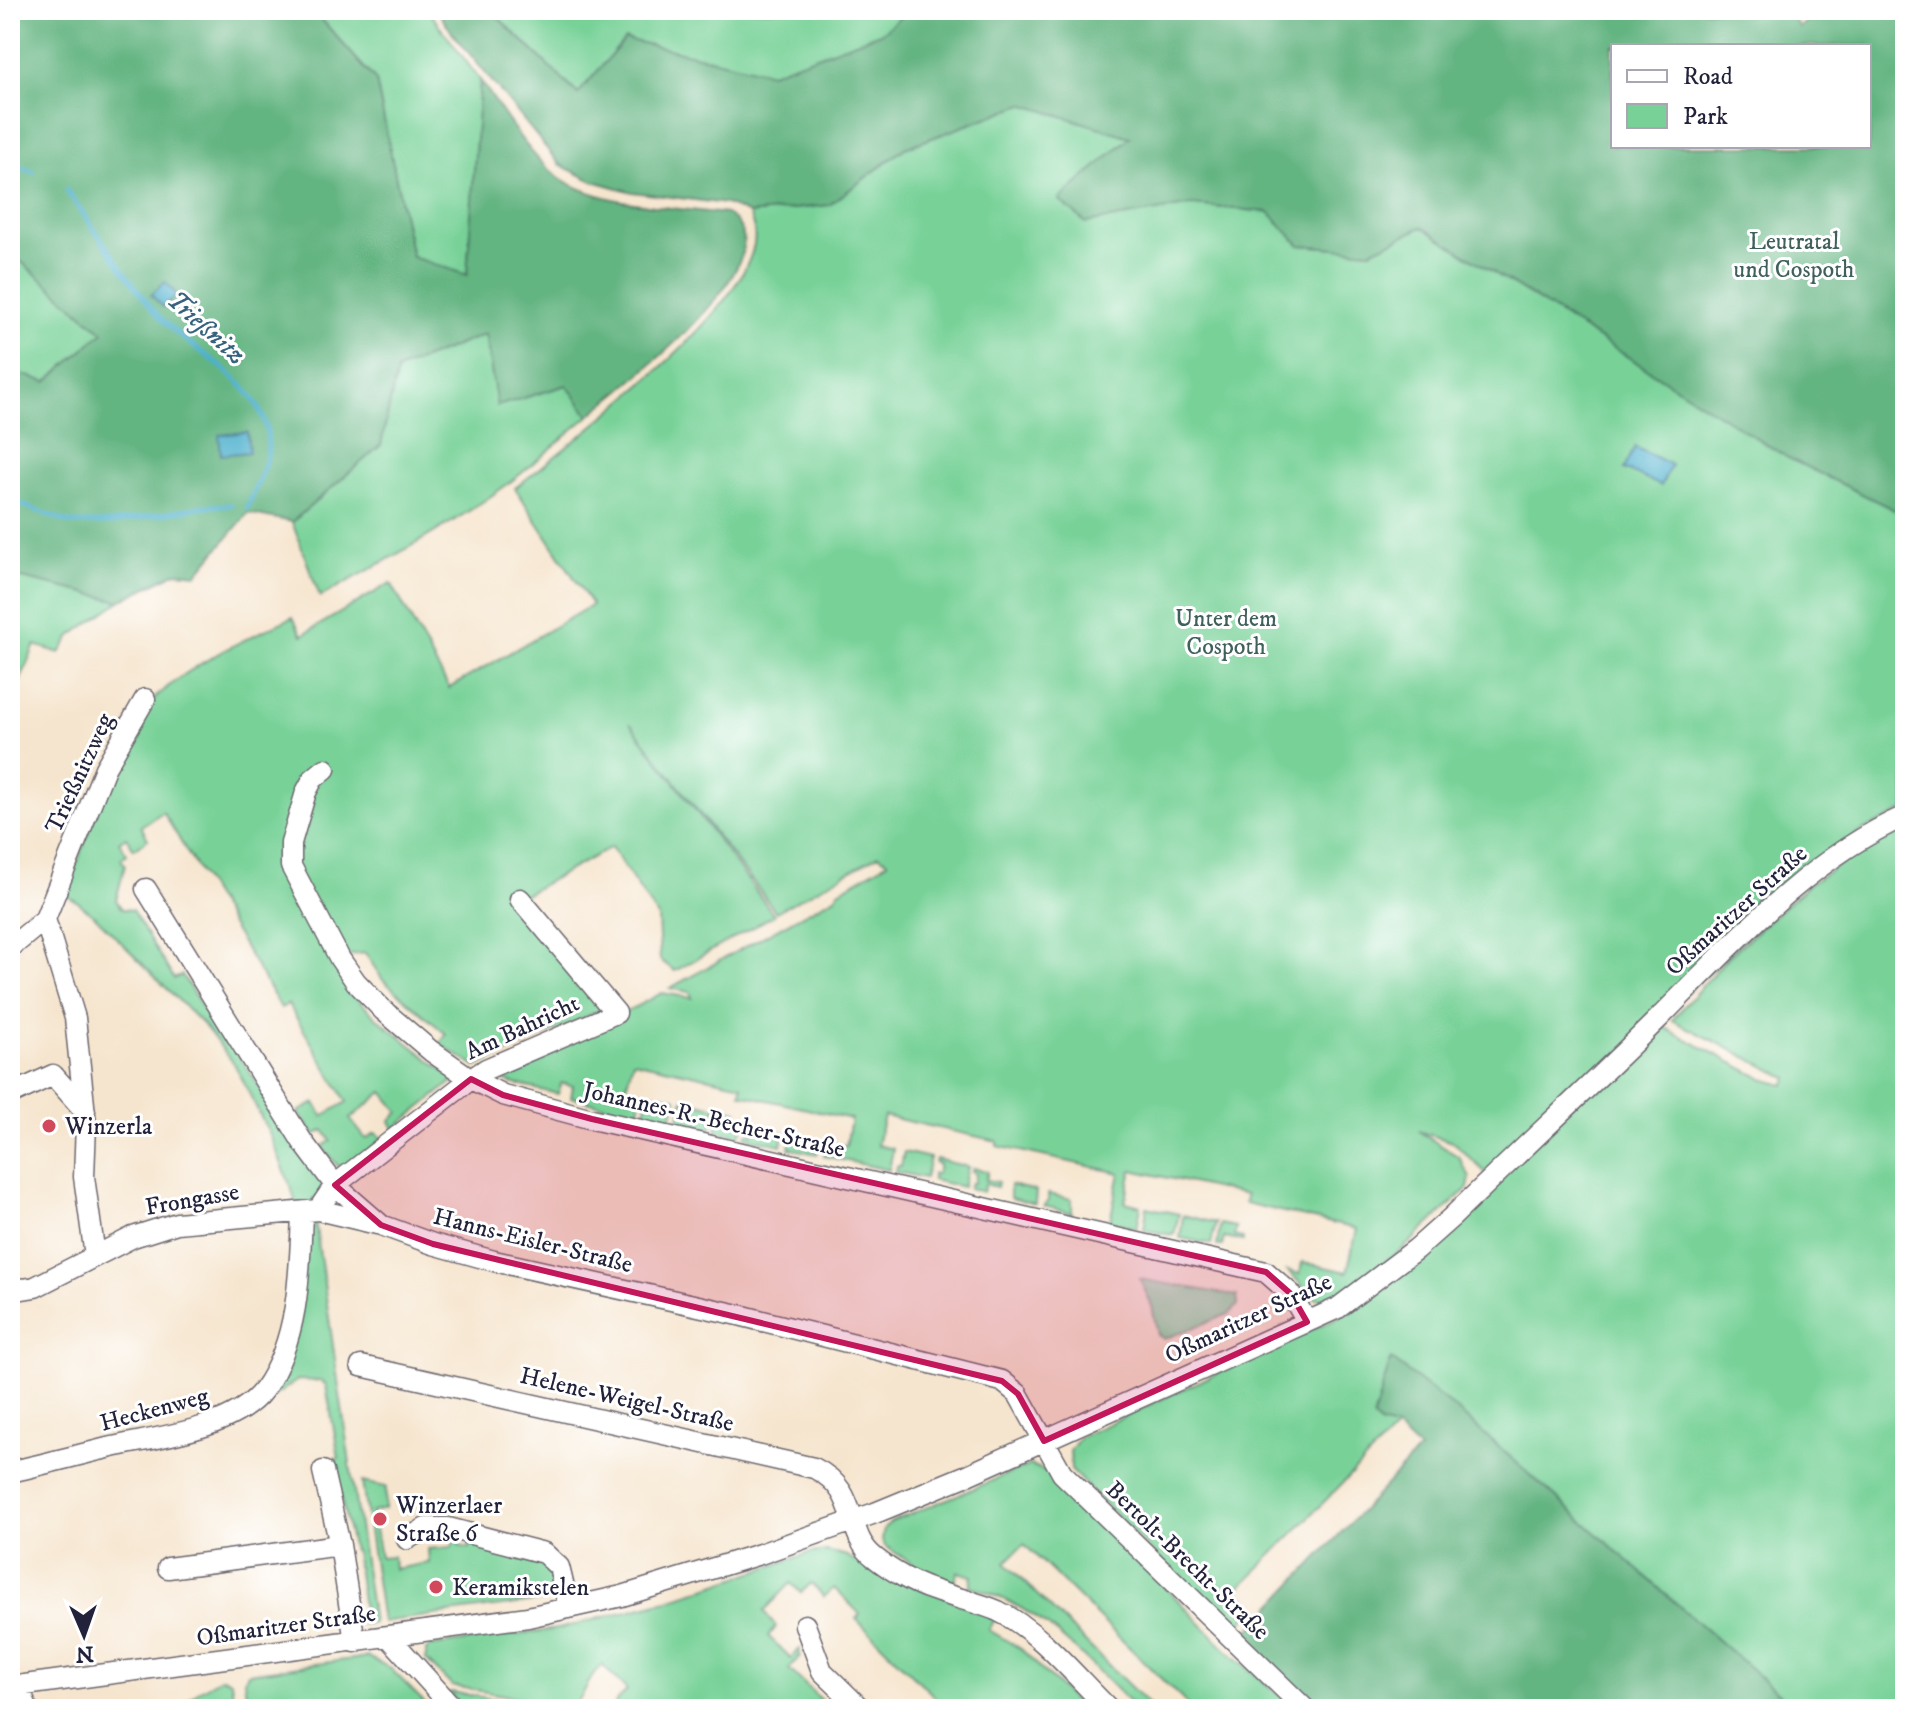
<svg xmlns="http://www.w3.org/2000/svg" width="1915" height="1719" font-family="'IM FELL DW Pica',serif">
<rect width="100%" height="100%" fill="#fff"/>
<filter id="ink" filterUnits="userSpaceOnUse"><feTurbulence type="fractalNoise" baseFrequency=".0125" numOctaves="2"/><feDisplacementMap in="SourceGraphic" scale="16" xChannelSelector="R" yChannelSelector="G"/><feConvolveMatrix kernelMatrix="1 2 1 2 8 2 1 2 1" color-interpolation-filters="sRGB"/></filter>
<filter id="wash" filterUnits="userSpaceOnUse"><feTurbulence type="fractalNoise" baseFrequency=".006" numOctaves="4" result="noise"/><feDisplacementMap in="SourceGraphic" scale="32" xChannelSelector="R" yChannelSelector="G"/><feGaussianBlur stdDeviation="1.8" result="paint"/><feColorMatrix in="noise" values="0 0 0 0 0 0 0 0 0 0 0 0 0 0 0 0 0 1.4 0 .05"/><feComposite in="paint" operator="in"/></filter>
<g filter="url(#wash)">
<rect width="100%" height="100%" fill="#f6e5ce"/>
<path fill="#78d298" stroke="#4d7a6a" stroke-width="2" d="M313,10H428L480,80L467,275L412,257L376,81Z
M499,10H908L883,32L771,73L625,39L578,94L495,14Z
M1023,104L1131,137L1060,200L1086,223L1192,205L1269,212L1300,245L1371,251L1422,227L1788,458L1905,515V810L1858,833L1489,1176L1453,1142L1418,1131L1459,1157L1470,1178L1468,1188L1404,1248L1334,1299C1321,1300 1310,1299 1301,1289L1303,1286L1288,1271L1300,1274L1302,1262L1347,1272L1357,1229L1245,1203L1246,1195L1132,1170L1125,1202L1141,1206L1137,1228L1110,1221L1120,1173L997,1146V1141L884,1116L877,1145L893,1149L889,1170L824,1156L827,1142L846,1146L851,1119L741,1094L742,1085L633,1061L626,1087L643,1091L638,1114L571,1097L573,1086L561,1083L558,1094L511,1083L490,1075L608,1021L662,993L692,998L690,992L670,988L835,897L839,891L888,862L879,855L776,912L630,723L774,915L675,971L660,960L658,917L611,847L522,896L616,1003L476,1067L440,1044L446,1034L383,980L365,953L344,956L282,856L348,990L377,1018L455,1080L394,1129L390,1121L399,1112L383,1092L350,1119L366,1139L375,1133L383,1138L344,1173L322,1147L331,1141L324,1130L314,1135L298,1112L315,1103L323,1116L347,1102L288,1004L281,1008L163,812L141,826L148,839L134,849L126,837L119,842L127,854L121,859L125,865L116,900L122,909L132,910L174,979L182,975L225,1044L230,1041L308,1166L325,1184L319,1202L296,1204L292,1190L271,1137L235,1065L206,1028L96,917L78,902L65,895C85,842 104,788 131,738C138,724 144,707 156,697C196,661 245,639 293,617L302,635L391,583L449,688L592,605L515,488C575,440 741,317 754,244C756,233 753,224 749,214L829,205L905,148Z
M10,252L103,332L47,382L10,371Z
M486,334L497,406L567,385L589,416C562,438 537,462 509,483C450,527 385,561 320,597L292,522L381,445L397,370Z
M18,577L120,601L71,636L60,653L35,645L10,705V592Z
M1905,821V1709H1796L1458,1411L1391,1360L1374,1418L1380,1424L1397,1428L1237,1590L1255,1608L1232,1633L1071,1470L1070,1451L1080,1437L1345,1314L1658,1024L1763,1079L1784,1085L1788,1078L1672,1020L1726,959L1808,885Z
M650,1092L676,1098L671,1121L644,1115Z
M683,1100L716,1107L711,1130L678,1123Z
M721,1108L737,1111L735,1122L746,1124L739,1135L716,1131Z
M754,1126L784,1133L781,1145L746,1137L747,1133L753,1134Z
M792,1134L820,1141L817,1154L789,1148Z
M904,1152L930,1158L925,1178L896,1172L897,1166H901Z
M936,1159L968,1167L963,1187L932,1180L933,1174H937L939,1164L935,1163Z
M973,1168L988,1171L986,1180L998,1182L997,1187L985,1184L983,1192L969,1188L971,1183H974L976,1173L972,1171Z
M1010,1185L1036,1191L1035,1204L1010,1198Z
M1048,1194L1072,1199V1213L1044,1206L1048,1202Z
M1147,1207L1179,1214L1174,1235L1144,1230Z
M1183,1215L1216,1223L1211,1244L1180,1238Z
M315,1221L373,1623L361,1624L364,1616L355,1551H353L333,1460L339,1458L326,1385L321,1381L298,1380L274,1396L269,1393L310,1227Z
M1220,1224L1236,1227L1234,1236L1243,1238V1241L1224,1238L1222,1246H1217Z
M1140,1279L1237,1296L1238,1305L1229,1314L1164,1339L1158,1335L1152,1306Z
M1030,1465L1049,1472L1058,1478L1227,1650L1295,1709H1192L1024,1544L1005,1563L1153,1709H1136C1083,1657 1043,1608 970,1586L972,1576L958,1572L955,1581L921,1569L885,1546L882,1540L884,1528L891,1522Z
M362,1482L386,1487L385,1509L372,1512L380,1557L393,1556L394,1569L429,1563L428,1549L452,1547L456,1535L461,1536L459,1546L469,1548L472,1539L544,1559L557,1587L547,1600L382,1622Z
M827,1551L847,1556L863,1566L868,1562L995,1619L989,1630L1021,1649L1082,1709H947L856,1619L860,1614L834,1588L824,1597L811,1583L801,1593L791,1583L764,1611L776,1627L768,1636L791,1658L800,1649V1656L789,1669L830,1709H619L615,1703L627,1690L602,1665C585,1681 586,1695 573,1707L452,1686L426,1660V1650L431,1646L558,1629L666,1601L810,1553Z
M368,1657L390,1668L431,1709H248L244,1680L248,1673Z
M222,1677L231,1681L235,1709H178L200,1690Z
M451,1692L555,1709H465L449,1693Z"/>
<path fill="#62b480" stroke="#426b5e" stroke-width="2" fill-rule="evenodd" d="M10,10H313L376,81L412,257L467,275L480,80C502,110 524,149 553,173C594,206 675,207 726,214C800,255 620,390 589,416L567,385L497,406L485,334L397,370L381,445L292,522L248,513L197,574L177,572L120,601L18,577L10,592V371L47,382L103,332L10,252Z
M437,10H499L495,15L578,94L625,39L771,73L883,32L908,10H1788L1799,27L1822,10H1905V515L1788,458L1422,227L1371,251L1300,245L1269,212L1192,205L1086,223L1059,200L1130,137L1023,104L905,148L829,205L749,214L726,204L632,192L593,181L560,165L451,31ZM1613,46H1869V146H1613Z
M1391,1359L1458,1411L1796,1709H1317L1240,1640L1419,1450L1397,1429L1380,1424L1373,1418Z"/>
<path fill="#4eb0cd" stroke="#386984" stroke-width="2" d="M165,282L177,295L163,307L151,295Z
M247,432L249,452L221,455L219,435Z
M1635,447L1671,465L1661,486L1624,469Z"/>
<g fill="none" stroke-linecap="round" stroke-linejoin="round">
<path stroke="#4eb0cd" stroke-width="5" d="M10,164L34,172
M67,191C97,232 125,276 157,314C192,355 269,381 268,445C268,466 255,488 247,508
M10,500L70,523H112L205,506L231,505"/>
</g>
</g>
<g filter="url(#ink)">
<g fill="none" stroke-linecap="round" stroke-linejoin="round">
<g stroke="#6c666e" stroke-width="23">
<path id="street" d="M325,769L313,779L306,792L291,843V866L340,959L356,982L384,1011L431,1051L471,1079L503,1095L592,1119L1266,1272L1291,1294L1307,1322
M146,889L302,1141L335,1185L381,1225L433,1244L494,1261L739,1315L1002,1381L1018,1394L1062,1473L1305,1709
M45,919L75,1018L86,1124L84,1177L95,1256
M10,948L45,919L105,768L145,699
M10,1095L53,1075L85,1111
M318,1210L335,1185L471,1079L486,1069L616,1013L520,899
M10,1287L23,1289L35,1287L133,1237L177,1223L318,1210L377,1224
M361,1366L814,1468C861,1491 844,1533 874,1557C890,1570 914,1584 933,1590C954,1598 978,1602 998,1611C1041,1632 1075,1676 1109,1709
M323,1471L340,1545L355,1642
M10,1472C44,1464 78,1455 112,1447C157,1437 235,1429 264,1389C299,1340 300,1271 302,1212
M407,1539L426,1528H448L544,1553L559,1567L569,1608
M168,1568L340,1545
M805,1625L822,1671L861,1709
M389,1637L454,1709
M19,1686L27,1709
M10,1687L528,1617L622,1596L760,1554L875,1513L965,1476L1338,1308L1416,1249L1452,1217C1520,1151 1590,1086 1658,1019C1732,945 1808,859 1905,816"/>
</g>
<use href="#street" stroke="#fff" stroke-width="20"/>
</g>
</g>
<path fill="#c2185b" fill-opacity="0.2" stroke="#c2185b" stroke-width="6" stroke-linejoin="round" d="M471,1079L503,1095L592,1119L1266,1272L1291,1294L1307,1322L1044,1441L1018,1394L1002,1381L433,1244L381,1225L335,1185Z"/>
<g fill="#d1495b" stroke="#fff" stroke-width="3">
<circle cx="49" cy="1126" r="8"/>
<circle cx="380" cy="1519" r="8"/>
<circle cx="436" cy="1587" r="8"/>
</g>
<g text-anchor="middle" stroke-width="6" stroke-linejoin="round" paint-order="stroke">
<g font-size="24" fill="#40605c" stroke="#fff">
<text x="1794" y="249">Leutratal<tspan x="1794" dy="28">und Cospoth</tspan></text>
<text x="1226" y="626">Unter dem<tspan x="1226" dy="28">Cospoth</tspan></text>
</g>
<g font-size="24" fill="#22223b" stroke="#fff">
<text transform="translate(79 773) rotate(-65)" y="8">Trießnitzweg</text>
<text transform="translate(1736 910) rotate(-42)" y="8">Oßmaritzer Straße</text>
<text transform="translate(522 1027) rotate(-25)" y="8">Am Bahricht</text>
<text transform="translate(714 1119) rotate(13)" y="8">Johannes-R.-Becher-Straße</text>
<text transform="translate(192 1199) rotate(-10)" y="8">Frongasse</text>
<text transform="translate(533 1240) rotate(14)" y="8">Hanns-Eisler-Straße</text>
<text transform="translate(1248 1318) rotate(-25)" y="8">Oßmaritzer Straße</text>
<text transform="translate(627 1399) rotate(13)" y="8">Helene-Weigel-Straße</text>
<text transform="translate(154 1409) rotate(-15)" y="8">Heckenweg</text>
<text transform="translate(1188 1560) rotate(44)" y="8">Bertolt-Brecht-Straße</text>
<text transform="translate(286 1625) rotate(-8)" y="8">Oßmaritzer Straße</text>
</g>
<g font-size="24" fill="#22223b" stroke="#fff" text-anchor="start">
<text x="65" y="1134">Winzerla</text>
<text x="396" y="1513">Winzerlaer<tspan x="396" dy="28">Straße 6</tspan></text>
<text x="452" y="1595">Keramikstelen</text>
</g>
<g font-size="26" font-style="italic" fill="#36627d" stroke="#fff">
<text transform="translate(207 327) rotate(42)" y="9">Trießnitz</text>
</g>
</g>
<rect width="1915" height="1719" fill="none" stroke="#fff" stroke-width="40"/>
<rect x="1611" y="44" width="260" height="104" fill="#ffffff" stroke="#a7a7b1" stroke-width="2"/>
<rect x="1627" y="70" width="40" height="12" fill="#ffffff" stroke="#a7a7b1" stroke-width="2"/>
<text x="1683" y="84" font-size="24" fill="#22223b">Road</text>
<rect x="1627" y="104" width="40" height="24" fill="#78d298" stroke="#a7a7b1" stroke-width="2"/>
<text x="1683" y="124" font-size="24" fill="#22223b">Park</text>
<g transform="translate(84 1635) rotate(178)" stroke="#ffffff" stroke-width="6" paint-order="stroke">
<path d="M0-6L14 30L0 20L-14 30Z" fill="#22223b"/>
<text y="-12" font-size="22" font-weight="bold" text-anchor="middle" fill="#22223b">N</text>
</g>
</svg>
